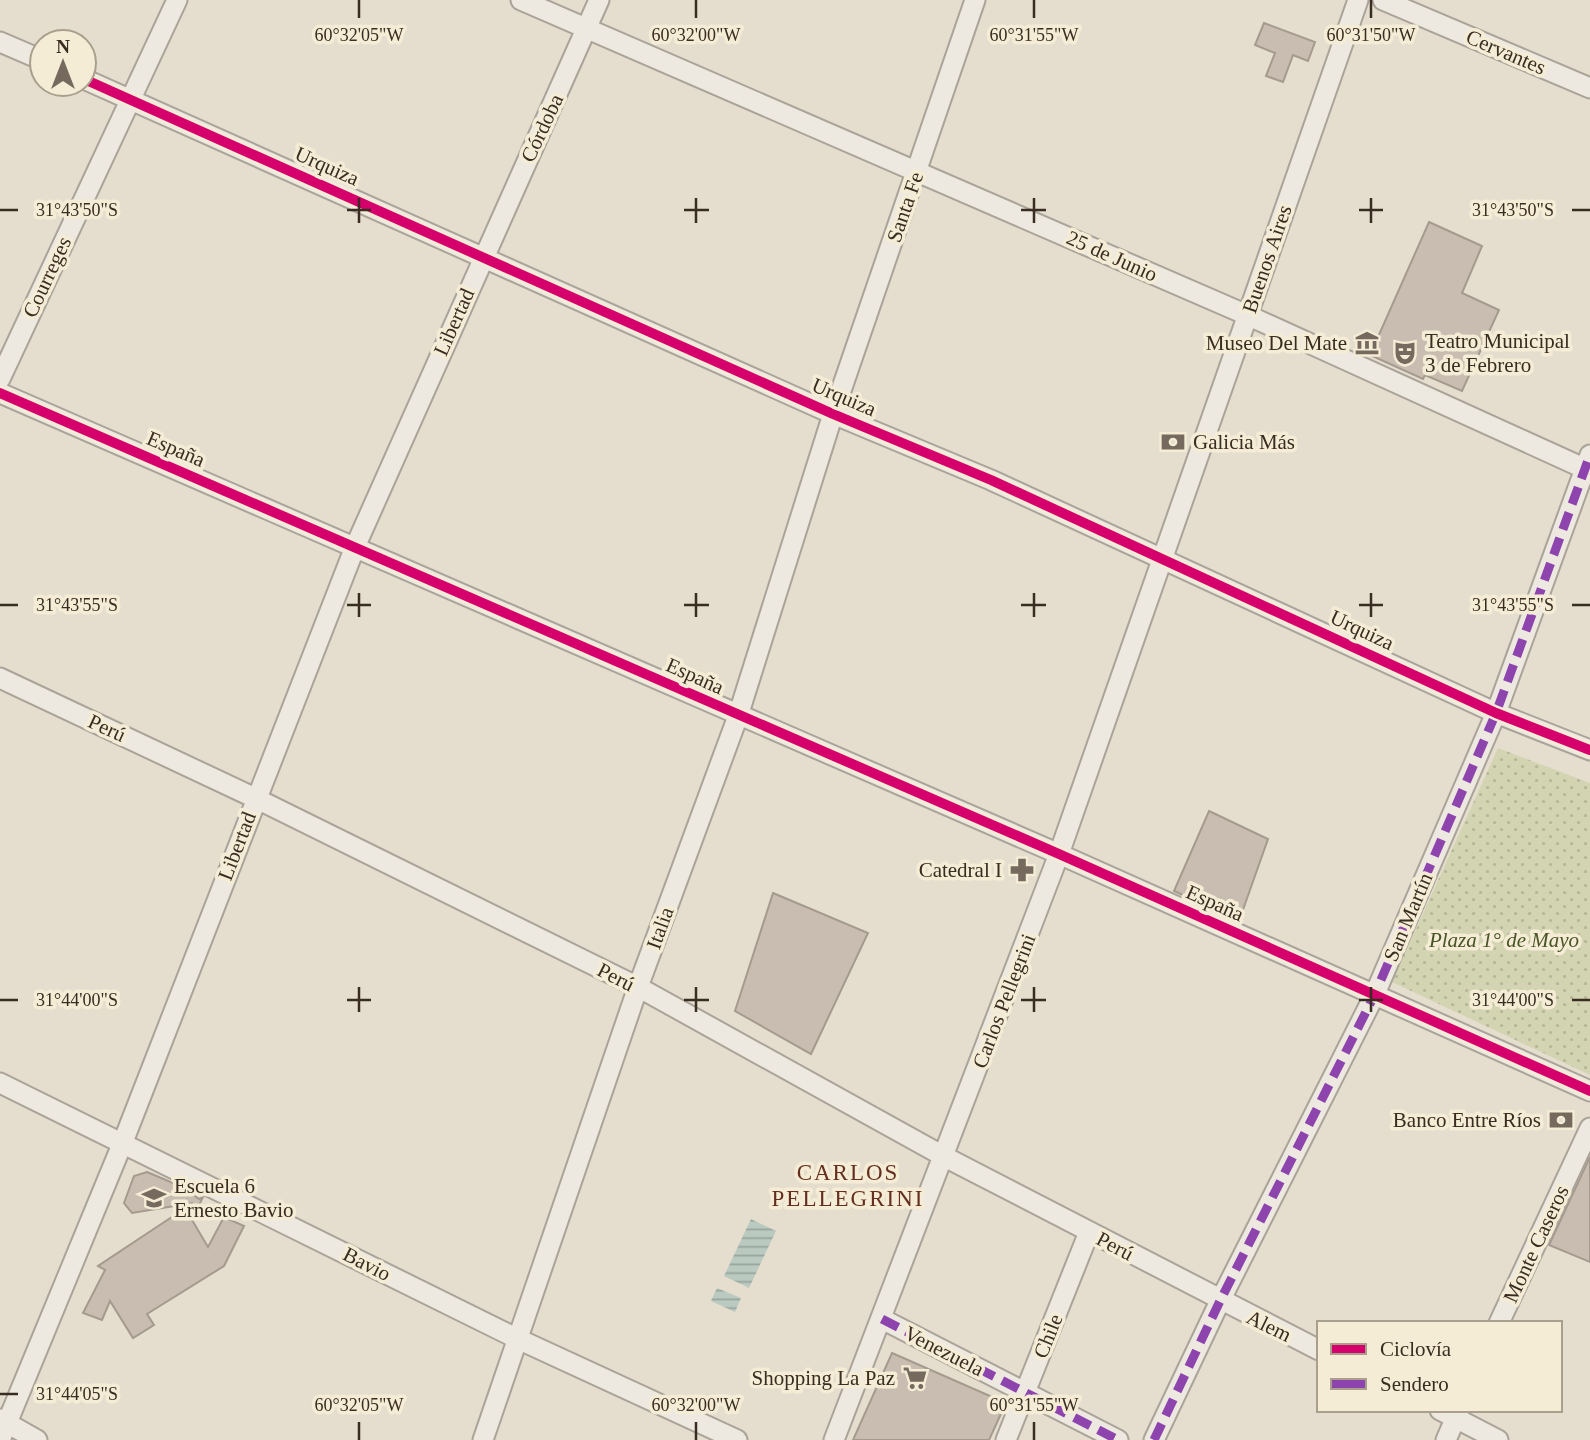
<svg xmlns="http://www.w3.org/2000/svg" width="1590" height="1440" font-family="Georgia,serif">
<defs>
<pattern id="park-dots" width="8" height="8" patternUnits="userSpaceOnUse" patternTransform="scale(1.75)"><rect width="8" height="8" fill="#d3d4b2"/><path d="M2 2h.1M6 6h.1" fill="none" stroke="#b6b699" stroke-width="1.8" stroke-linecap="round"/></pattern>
<pattern id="water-rules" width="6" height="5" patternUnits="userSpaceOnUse" patternTransform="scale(1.75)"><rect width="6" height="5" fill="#bacac0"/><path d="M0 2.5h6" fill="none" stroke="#98a49c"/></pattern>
</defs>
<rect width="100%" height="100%" fill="#e5decf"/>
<path fill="url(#park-dots)" d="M1498,748L1590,783V1075L1392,982Z"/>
<path fill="url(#water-rules)" d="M751,1219L776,1231L749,1288L724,1276Z
M717,1288L741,1298L735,1312L711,1301Z"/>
<path fill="#c8bdb0" stroke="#a59a8e" stroke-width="2" d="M1264,23L1315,42L1308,61L1293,55L1283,82L1266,76L1275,53L1255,45Z
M1429,222L1482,246L1462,293L1499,310L1462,391L1425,375L1423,379L1370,355Z
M1209,811L1268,839L1239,921L1174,891Z
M773,893L868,933L811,1054L735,1011Z
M1590,1157V1262L1549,1245Z
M147,1172L185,1188L199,1199L203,1197L192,1220L208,1247L224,1217L244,1226L224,1266L147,1314L154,1325L133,1338L110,1301L102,1320L83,1313L105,1270L98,1266L193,1203L132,1213L124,1203L134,1176Z
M892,1353L1006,1403L989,1440H853Z"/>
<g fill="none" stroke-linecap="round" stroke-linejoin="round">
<g stroke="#aaa398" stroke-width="23">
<path id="minor" d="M521,0L1247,315L1590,471
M1383,0L1590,88
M0,42L42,60
M84,79L833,414L991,480L1496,713L1590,750
M0,379L177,0
M0,393L1059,854L1590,1091
M0,678L255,798L638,987L945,1157L1319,1350
M0,1083L518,1339L737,1440
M882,1319L1118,1440
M1499,1323L1590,1128
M1440,1410L1498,1440
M0,1419L37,1440
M0,1440L123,1142L355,547L599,0
M483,1440L638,987L738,716L833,414L975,0
M834,1440L1059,854L1358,0
M1006,1440L1089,1232
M1154,1440L1220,1301L1374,996L1496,713L1590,455
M1446,1440L1459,1410"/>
</g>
<use href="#minor" stroke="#ede9e1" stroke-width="19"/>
<path stroke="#8e44ad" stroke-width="9" stroke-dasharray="18 9" stroke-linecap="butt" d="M882,1319L1118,1440
M1154,1440L1220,1301L1374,996L1496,713L1590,455"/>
<g stroke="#f5ecd6" stroke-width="15">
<path id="cycleway" d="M84,79L833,414L991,480L1496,713L1590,750
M0,393L1059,854L1590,1091"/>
</g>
<use href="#cycleway" stroke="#d6006c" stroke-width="10"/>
</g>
<path fill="none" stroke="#392c20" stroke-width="2.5" d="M359,0V18M696,0V18M1034,0V18M1371,0V18M359,198V223M696,198V223M1034,198V223M1371,198V223M0,210H18M347,210H371M684,210H709M1021,210H1046M1359,210H1383M1572,210H1590M359,593V617M696,593V617M1034,593V617M1371,593V617M0,605H18M347,605H371M684,605H709M1021,605H1046M1359,605H1383M1572,605H1590M359,987V1012M696,987V1012M1034,987V1012M1371,987V1012M0,1000H18M347,1000H371M684,1000H709M1021,1000H1046M1359,1000H1383M1572,1000H1590M0,1394H18M359,1422V1440M696,1422V1440M1034,1422V1440"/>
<defs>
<g id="museum-bare" transform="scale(1.89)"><path d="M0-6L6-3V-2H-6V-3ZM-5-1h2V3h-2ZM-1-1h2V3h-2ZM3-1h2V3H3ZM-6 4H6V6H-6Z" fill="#756a5d" stroke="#f5ecd6" stroke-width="2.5" paint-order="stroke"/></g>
<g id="theatre-bare" transform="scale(1.89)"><path d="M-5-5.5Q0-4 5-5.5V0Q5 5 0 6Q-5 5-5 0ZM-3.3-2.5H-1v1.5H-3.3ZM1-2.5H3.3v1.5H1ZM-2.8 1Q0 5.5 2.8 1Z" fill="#756a5d" stroke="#f5ecd6" stroke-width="2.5" paint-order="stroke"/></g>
<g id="bank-bare" transform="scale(1.89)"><path d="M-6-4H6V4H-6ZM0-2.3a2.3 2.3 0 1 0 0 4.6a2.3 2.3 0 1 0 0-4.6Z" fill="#756a5d" stroke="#f5ecd6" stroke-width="2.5" paint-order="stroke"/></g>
<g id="pharmacy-bare" transform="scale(1.89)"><path d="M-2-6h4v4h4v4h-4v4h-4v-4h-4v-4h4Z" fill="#756a5d" stroke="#f5ecd6" stroke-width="2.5" paint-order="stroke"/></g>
<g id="school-bare" transform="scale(1.89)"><path d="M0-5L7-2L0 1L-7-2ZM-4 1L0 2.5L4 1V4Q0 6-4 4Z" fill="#756a5d" stroke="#f5ecd6" stroke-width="2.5" paint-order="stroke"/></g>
<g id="supermarket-bare" transform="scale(1.89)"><path d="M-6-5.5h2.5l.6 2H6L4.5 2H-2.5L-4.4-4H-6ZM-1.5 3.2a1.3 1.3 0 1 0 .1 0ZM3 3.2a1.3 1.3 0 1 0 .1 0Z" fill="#756a5d" stroke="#f5ecd6" stroke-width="2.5" paint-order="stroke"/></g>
</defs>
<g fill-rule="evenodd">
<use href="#museum-bare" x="1367" y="343"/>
<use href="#theatre-bare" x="1405" y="353"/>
<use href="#bank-bare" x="1173" y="442"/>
<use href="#pharmacy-bare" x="1022" y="870"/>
<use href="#bank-bare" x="1561" y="1120"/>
<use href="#school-bare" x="154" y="1198"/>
<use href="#supermarket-bare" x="915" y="1378"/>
</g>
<g text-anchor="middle" stroke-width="7" stroke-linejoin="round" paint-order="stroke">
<g font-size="21" fill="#392c20" stroke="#f5ecd6">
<text transform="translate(1506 52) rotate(23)" y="7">Cervantes</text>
<text transform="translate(542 128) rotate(-65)" y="7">Córdoba</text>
<text transform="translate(327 166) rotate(24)" y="7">Urquiza</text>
<text transform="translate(905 207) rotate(-71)" y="7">Santa Fe</text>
<text transform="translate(1112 256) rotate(24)" y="7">25 de Junio</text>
<text transform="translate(1267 259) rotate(-71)" y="7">Buenos Aires</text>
<text transform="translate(47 277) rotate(-65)" y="7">Courreges</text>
<text transform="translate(454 322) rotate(-66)" y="7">Libertad</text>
<text transform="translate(844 397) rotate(23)" y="7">Urquiza</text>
<text transform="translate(176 449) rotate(23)" y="7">España</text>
<text transform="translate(1362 630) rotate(25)" y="7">Urquiza</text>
<text transform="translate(695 676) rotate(24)" y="7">España</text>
<text transform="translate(107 728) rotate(25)" y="7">Perú</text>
<text transform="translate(237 846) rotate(-69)" y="7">Libertad</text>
<text transform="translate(1215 903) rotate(24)" y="7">España</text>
<text transform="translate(1408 917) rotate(-67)" y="7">San Martín</text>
<text transform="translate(660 928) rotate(-70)" y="7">Italia</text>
<text transform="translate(616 977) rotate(27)" y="7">Perú</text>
<text transform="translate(1004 1001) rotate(-69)" y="7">Carlos Pellegrini</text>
<text transform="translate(1536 1244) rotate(-65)" y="7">Monte Caseros</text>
<text transform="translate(1115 1246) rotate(28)" y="7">Perú</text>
<text transform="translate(367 1264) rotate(27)" y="7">Bavio</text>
<text transform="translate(1269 1326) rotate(26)" y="7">Alem</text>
<text transform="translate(1048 1336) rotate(-68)" y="7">Chile</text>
<text transform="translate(944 1351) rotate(27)" y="7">Venezuela</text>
</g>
<g font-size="21" fill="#392c20" stroke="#f5ecd6" text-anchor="end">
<text x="1425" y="348" text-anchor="start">Teatro Municipal<tspan x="1425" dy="24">3 de Febrero</tspan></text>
<text x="1347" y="350">Museo Del Mate</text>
<text x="1193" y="449" text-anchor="start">Galicia Más</text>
<text x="1002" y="877">Catedral I</text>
<text x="1541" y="1127">Banco Entre Ríos</text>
<text x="174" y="1193" text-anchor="start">Escuela 6<tspan x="174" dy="24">Ernesto Bavio</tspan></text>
<text x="895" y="1385">Shopping La Paz</text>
</g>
<g font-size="21" font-style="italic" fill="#495427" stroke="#f5ecd6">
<text x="1504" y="947">Plaza 1° de Mayo</text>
</g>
<g font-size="23" letter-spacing="2" fill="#642f21" stroke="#f5ecd6">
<text x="848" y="1180">CARLOS<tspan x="848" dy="26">PELLEGRINI</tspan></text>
</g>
</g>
<g font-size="18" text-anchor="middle" fill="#392c20" stroke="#f5ecd6" stroke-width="7" stroke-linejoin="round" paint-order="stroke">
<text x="359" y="41">60°32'05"W</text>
<text x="696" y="41">60°32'00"W</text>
<text x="1034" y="41">60°31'55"W</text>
<text x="1371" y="41">60°31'50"W</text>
<text x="77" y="216">31°43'50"S</text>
<text x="1513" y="216">31°43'50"S</text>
<text x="77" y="611">31°43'55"S</text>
<text x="1513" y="611">31°43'55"S</text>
<text x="77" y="1006">31°44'00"S</text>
<text x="1513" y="1006">31°44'00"S</text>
<text x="77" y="1400">31°44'05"S</text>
<text x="359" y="1411">60°32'05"W</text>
<text x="696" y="1411">60°32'00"W</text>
<text x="1034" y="1411">60°31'55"W</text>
</g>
<rect x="1317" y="1321" width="245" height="91" fill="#f5ecd6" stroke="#aa9f8d" stroke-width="2"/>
<rect x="1331" y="1344" width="35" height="10" fill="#d6006c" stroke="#aa9f8d" stroke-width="2"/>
<text x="1380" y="1356" font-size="21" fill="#392c20">Ciclovía</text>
<rect x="1331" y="1379" width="35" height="10" fill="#8e44ad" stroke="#aa9f8d" stroke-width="2"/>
<text x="1380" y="1391" font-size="21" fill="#392c20">Sendero</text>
<g transform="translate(63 63)"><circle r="33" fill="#f5ecd6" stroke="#aa9f8d" stroke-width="2"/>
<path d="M0-5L12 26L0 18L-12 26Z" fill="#756a5d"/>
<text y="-10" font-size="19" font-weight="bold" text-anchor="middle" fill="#392c20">N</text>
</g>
</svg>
